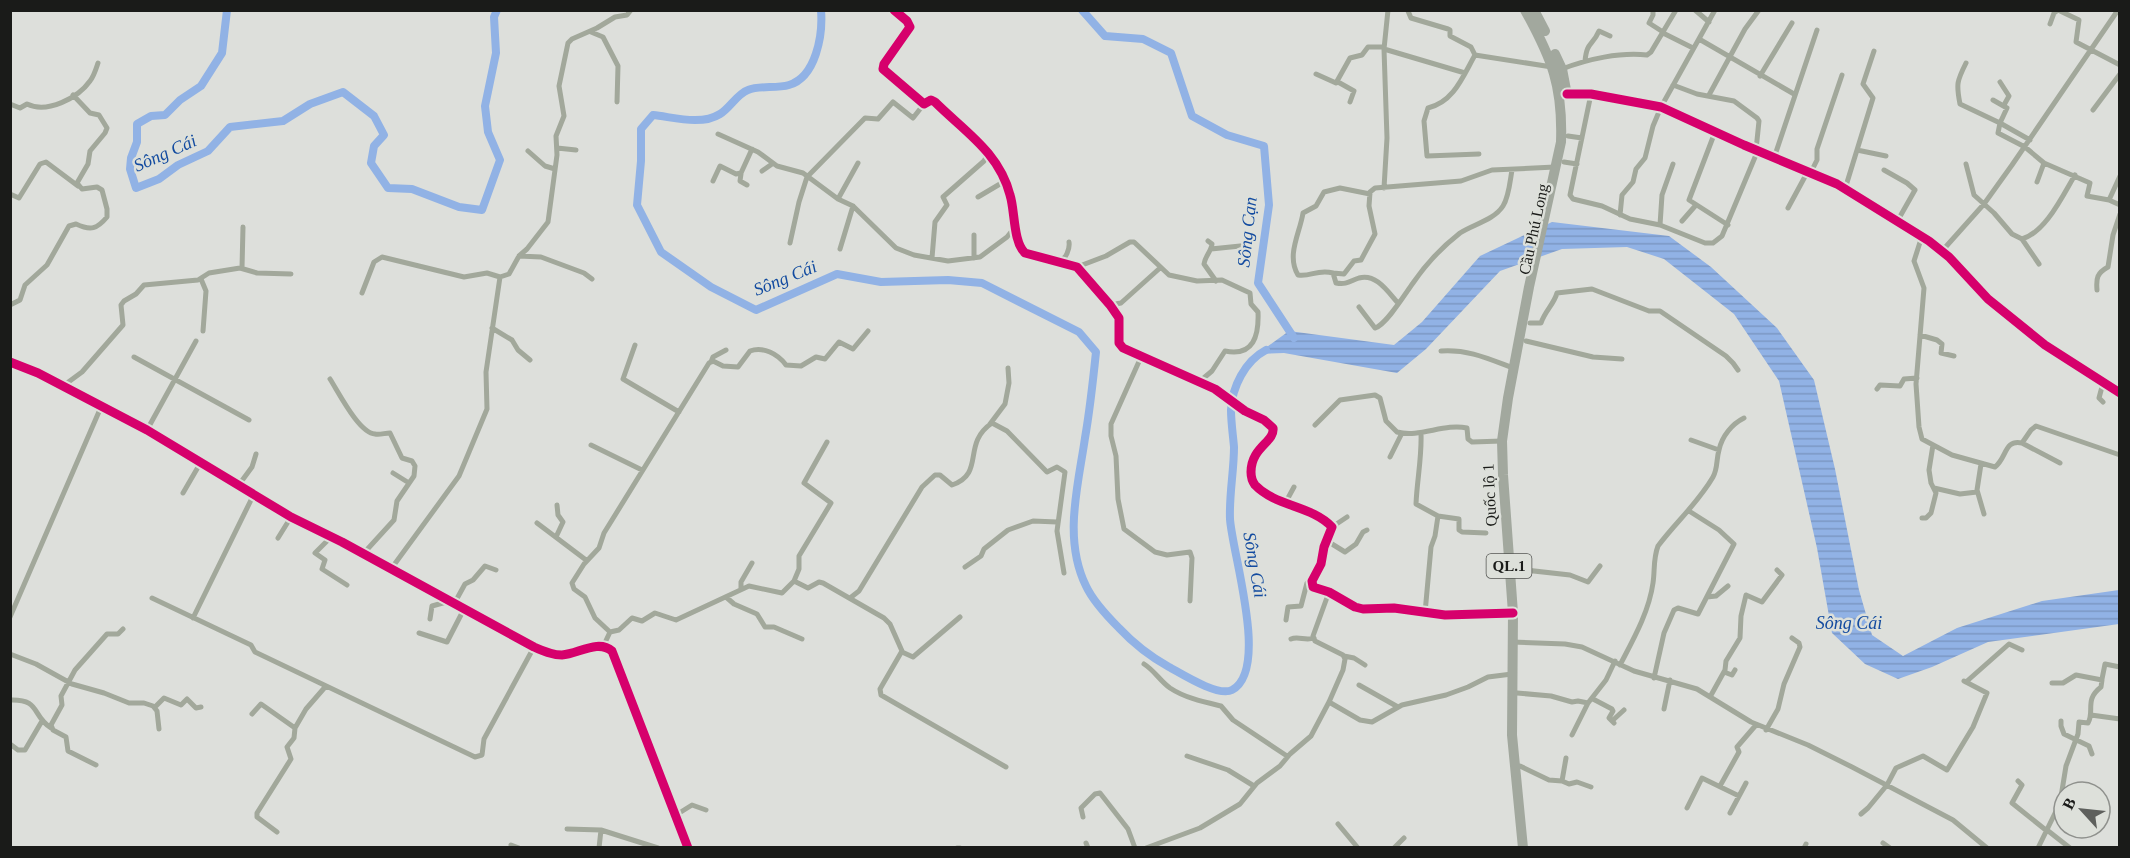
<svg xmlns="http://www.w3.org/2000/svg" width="2130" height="858" font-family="'Times New Roman',serif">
<defs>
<pattern id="water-rules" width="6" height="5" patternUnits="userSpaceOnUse" patternTransform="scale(1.5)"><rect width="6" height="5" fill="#91b2e5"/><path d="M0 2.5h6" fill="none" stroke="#7c98c4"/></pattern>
</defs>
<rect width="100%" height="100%" fill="#dddfdb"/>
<path fill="url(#water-rules)" d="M1552,222L1669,236L1711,267L1777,328L1814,380L1835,469L1859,590L1872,635L1903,656L1957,628L2042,601L2119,590V624L1988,642L1932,667L1898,679L1865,664L1832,633L1817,548L1779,381L1734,314L1664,259L1627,247L1562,249L1500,271L1426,349L1397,373L1284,353L1257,354L1289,331L1394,345L1422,322L1480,256Z"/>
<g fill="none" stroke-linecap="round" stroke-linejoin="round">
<path stroke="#91b2e5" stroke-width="8" d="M227,10L222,53L201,86L180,100L165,115L151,116L137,124V142L131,158L130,169L136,188L159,179L178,165L208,151L230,127L283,121L310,104L343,92L374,116L384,135L374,146L371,163L388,188L412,189L459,207L482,210L500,160L488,132L485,106L496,53L494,17L497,10
M821,10C823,35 816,77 789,85C776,89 760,85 748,90C737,94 730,108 720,114C701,126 673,117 653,115L641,129V161L637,205L661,252L711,287L756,310L837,274L881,282L948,280L982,283L1079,332L1096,352C1093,381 1090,409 1085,438C1078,486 1063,539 1086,586C1093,601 1107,616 1119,628C1134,644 1151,657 1169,667C1182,674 1218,697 1232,690C1270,670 1232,553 1230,519C1229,495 1234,471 1234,447C1233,435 1231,422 1231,410C1232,387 1245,361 1266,350
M1082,10L1105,36L1143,39L1171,53L1192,116L1227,135L1264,146L1269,205L1258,283L1294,338"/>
<path stroke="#a2a89b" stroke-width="5" d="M894,10L907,21L910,27L884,64L883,69L924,104L931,100L935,102C964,131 999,152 1010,195C1015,210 1013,242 1025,253L1077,267L1110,305L1119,318V343L1123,348L1215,389L1245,411L1264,420L1273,428C1275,442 1251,447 1251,472C1251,476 1252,481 1255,485C1276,507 1311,505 1332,527L1324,547L1321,564L1312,581L1313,587L1329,592L1355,607L1363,609L1394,608L1445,615L1513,613
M1653,10V15L1649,23L1663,32
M1695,10L1709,22
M2058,10L2079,20L2076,42L2120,65
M1408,11L1411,18L1448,29L1450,30V36L1471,47L1475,55
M2050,24L2054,13L2058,10
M591,32L603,37L618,66L617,102
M1663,33L1693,48
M1699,39L1794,94
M1384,49L1465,73
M1585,61C1587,41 1592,47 1599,31L1610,36
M1966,63C1957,81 1956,84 1960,104L2000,123L1998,133L2025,147L2044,163L2037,182
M1562,69C1588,59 1620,52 1647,55L1651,52L1676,10
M1316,74L1336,83L1350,58L1362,55L1368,47H1384
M1760,76L1792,23
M1338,82L1354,91L1350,102
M2000,82L2009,96L2004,105
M1673,85L1697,94L1734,101L1757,118L1759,121L1756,150
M1567,94H1591L1661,107L1744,145L1837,184L1929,241L1949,257L1988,299L2045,345L2120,393
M1591,94L1570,195L1573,199L1602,206L1630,219L1660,225L1705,243H1713L1722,236L1758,150
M1709,95L1745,29L1759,10
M1993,100L2007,108L2000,123L2030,140
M10,104L20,108L27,104C47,114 78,98 90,81C94,76 96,69 98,63
M2093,110L2120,74
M1715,132L1689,200L1728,225
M718,134L758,152L777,166L803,173L838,199L853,206L896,248L914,255L948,261L980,257L1007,237L1015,227
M1568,136L1582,138
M557,148L576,150
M1857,150L1886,156
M528,151L545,166L555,169
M1479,154L1427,156L1424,121L1428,108C1454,102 1463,76 1475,55L1552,67
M1774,158L1817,30
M1564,162L1577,164
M2044,163L2090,183L2087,196L2109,200L2120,205
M1966,164L1974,195L1994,213L2012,234L2022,239C2046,232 2063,195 2075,175
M1884,170L1907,183L1915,190L1898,220
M762,171L772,164
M1811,172L1817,160V149L1842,75
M741,174L740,181L747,185
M713,181L720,166L736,174L741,173L752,149
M1384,188L1387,138L1384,49L1388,10
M1845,189L1873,98L1863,84L1874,51
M10,194L19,198L40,164L46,162L78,186
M1370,194L1340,188L1324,192L1316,206L1303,213C1300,233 1286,255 1298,275C1311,277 1317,269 1333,273L1336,283C1347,285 1350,281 1359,278C1376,273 1388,292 1398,303
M978,197L1005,181
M838,199L858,163
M2109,200L2120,176
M1788,208L1808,171
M1620,215L1622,195L1633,182L1636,169L1645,158L1653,126L1661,107L1715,10
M1682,221L1696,205
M1660,225L1662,195L1673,164
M1922,236L1914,261L1924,288L1916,384L1919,427L1922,439L1952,455L1995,467C2007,458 2004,439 2022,443L2031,430L2036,426L2120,455
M2022,239L2039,264
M1208,241L1212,244C1211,252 1205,256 1204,264L1216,281
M790,243L799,202L807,177L865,118L878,119L893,102L913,118L924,104
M840,249L853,206
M1211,249L1250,245
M1942,251L1984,204L2012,165L2118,10
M519,256L541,257L584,273L592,279
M932,258L935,222L947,205L943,197L984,161L989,152
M974,258V235
M1059,262C1066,259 1070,249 1069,242
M1077,267L1106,256L1130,242H1134L1169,275L1197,281L1222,280L1250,293L1251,304L1258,312C1259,335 1254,357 1225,351L1212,371L1199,382
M242,268L243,227
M1333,273L1344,274L1354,261L1361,260L1375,234L1369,206L1370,192L1375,188L1461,181L1492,170L1555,167
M201,279L206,291L203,331
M2097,290C2096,278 2097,273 2108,267L2113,235L2120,214
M362,293L374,262L382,257L464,277L487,273L500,277L509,274L519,256L527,249L548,222L557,155L556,136L564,116L559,86L568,43L572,39L597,28L615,17L627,15L631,10
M10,305L20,300L25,285L47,265L69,226L76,224C91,231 97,229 107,217V209L102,190L97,187L82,189L77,183L88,164L90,151L105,133L107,128L99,115L90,113L73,95
M1110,305L1121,303L1160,268
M1359,307L1375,328C1386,325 1405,294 1413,283C1426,264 1442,247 1460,233C1474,224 1494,220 1503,206C1509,197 1510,181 1512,170
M1530,323H1541C1545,311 1554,304 1557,293L1592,289L1649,311H1660L1726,356L1733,363L1738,370
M492,328L512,340L518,350L530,360
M1920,335L1937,340L1942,344L1941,353L1954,356
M1526,341L1593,357L1622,359
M635,345L623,379L679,412
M1441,351C1468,349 1489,359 1513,368
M134,357L249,420
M1141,357L1111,424V436L1116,456L1118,499L1124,529L1155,552L1167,555L1190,552L1192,558L1190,601
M10,362L38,373L147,430L291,517L342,542L534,647C543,651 552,655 562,655C578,654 598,639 612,651L688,848
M711,362L713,357L726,350
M330,379C339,393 359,433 375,434C380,435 385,433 390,433L402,458L412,461L415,466L414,476L397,501L394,520L363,554
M63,386L82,372L123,325L121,305L124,301L136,294L144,285L198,280L209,273L240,268L257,273L291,274
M1877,389L1880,385L1900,386L1904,379L1917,378
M2103,402L2099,398L2103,383
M990,424L1005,404L1009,383L1008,368
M1315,425L1340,400L1375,395L1380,398L1386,421L1397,432C1420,438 1444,423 1467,428L1468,439L1472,442L1502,441
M147,430L196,341
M1421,433C1422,457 1417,480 1416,504L1438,516L1459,519V530L1462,532L1486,533
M1691,440L1719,450
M2022,443L2060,463
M591,445L642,470
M1390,457L1402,433
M1981,464L1977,490L1984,514
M393,473L409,483
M238,486L252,467L256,454
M1934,488L1960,494L1977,492
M183,493L201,462
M1289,505L1288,498L1294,487
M1922,518H1926L1931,513L1936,493L1931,483L1929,470L1933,445
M537,523L586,560
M1332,527L1347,517
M331,537L315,553L325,560L322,569L347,585
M556,537L563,522L558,515L557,505
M278,538L291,517
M1326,543L1332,544L1345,552L1356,544L1363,532L1367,530
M965,567L981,556L984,549L1008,530L1033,521L1057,522
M391,569L459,476L487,409L486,372L500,277
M1516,569L1570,575L1588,582L1600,566
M794,581L799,569V556L831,503L804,483L827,442
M741,589V582L752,563
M726,597L734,604L757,614L765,627H774L802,639
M1707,597L1716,596L1728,586
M152,598L251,645L255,652L475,757L482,755L484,739L534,647
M850,598L859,591L922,487L935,475H940L952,485C986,473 961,444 992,423L1007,431L1047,472L1057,467L1065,472L1057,531L1064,573
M454,604L465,584L473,580L485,566L496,570
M1425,613L1431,547L1435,536L1438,516
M10,617L101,407
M193,618L253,496
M430,619L432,606L450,601
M1286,620L1288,607L1301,606L1307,583H1311
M610,632L595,618L585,597L574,589L572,583L584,564L599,548L604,533L709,363L713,361L723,366L738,367L750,351C763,346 778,354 786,365L801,366L816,357L825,359L839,342L853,349L868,331
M419,633L447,642L464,609
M1291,639C1298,636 1306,641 1314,638
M1512,642L1565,644L1582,647L1634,671L1697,689L1751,722L1808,745L1852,767L1953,820L1987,848
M603,647L610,632L619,630L632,618L642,621L655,613L676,620L749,586L782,593L794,581L808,588L819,582L823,583L884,618L890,624L902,651L880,689L881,695L1006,767
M902,652L913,657L960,617
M10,654L36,664L72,684L104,693L129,703H144L153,706L157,711L159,729
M1344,656L1354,658L1365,665
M1144,664C1155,671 1160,681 1170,688C1185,698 1204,702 1221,706L1233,720L1287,756
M1620,665C1633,640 1649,612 1653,583C1655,570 1653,559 1658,546C1676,522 1698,503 1713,477C1718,468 1716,460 1719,450C1722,436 1732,424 1744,418
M1724,672L1732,675L1735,670
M1654,678L1664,633L1674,610L1678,608L1698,614L1734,544L1719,530L1689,511
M2102,679L2105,664L2120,667
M1966,682L2009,644L2022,650
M1359,685L1398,707
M1517,693L1551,696L1572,702L1578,701L1588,703L1606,680L1615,661
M1710,697L1725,670L1726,661L1740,638L1741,616L1746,595L1762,602L1782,575L1777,570
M1593,699L1612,709L1613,711L1609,718L1614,723
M10,700C41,699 31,715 51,728
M1329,702L1360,720L1372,722L1402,705L1446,695L1468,687L1488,677L1512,674
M155,707L164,698L181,705L187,699L196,708L201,707
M1664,709L1670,680
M252,714L261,704L295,728
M2091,715L2120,719
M1612,721L1624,710
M2061,721V726L2064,734L2089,746L2092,754
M1766,730L1778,709L1784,684L1800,647L1799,643L1792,638
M1572,735L1588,703
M10,744L18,750H25L42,721
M1187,756L1228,770L1254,786
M96,765L68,751L66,737L53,730L51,725L62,705L61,696L75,670L107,634H118L123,629
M1520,766L1549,780L1562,781L1569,784L1577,782L1591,787
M1562,781L1566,758
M2018,781L2022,785L2012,803L2047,831
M1720,786L1739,752L1737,747L1756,725
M1687,808L1702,778L1739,796
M1730,813L1746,783
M1861,814L1868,808L1887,785L1896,768L1923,756L1947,770L1973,727L1987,693L1964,681
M676,815L692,805L706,810
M1083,817L1081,808L1095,794L1100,793L1128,829L1135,848
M1338,824L1358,848
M567,829L601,830
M2047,830L2070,848
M277,832L257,817V813L291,759L287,747L294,738L295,728L306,709L326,686
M1086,843L1088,848
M1883,843L1890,848
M511,845L519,848
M599,848L601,830L658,848
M957,848H960
M1146,848L1200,828L1240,804L1257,783L1280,766L1290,754L1311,736L1329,702L1343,670L1345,659L1343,655L1315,641L1313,636L1329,592
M1394,848L1404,838
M1804,848L1806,844
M2038,848L2060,803L2066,766L2078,734L2079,722L2088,723C2095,711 2084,700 2101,687L2102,680L2076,675L2063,683H2052"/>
<path stroke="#a2a89e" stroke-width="10" d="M1534,10L1545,31
M1555,54L1562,69L1566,90
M1523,848L1512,735L1513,613L1503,475L1502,441L1508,398L1529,287L1561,142C1563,86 1552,59 1525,10"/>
<g stroke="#dde0da" stroke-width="13">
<path id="cycleway" d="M894,10L907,21L910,27L884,64L883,69L924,104L931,100L935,102C964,131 999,152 1010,195C1015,210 1013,242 1025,253L1077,267L1110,305L1119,318V343L1123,348L1215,389L1245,411L1264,420L1273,428C1275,442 1251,447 1251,472C1251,476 1252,481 1255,485C1276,507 1311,505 1332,527L1324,547L1321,564L1312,581L1313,587L1329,592L1355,607L1363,609L1394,608L1445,615L1513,613
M1567,94H1591L1661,107L1744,145L1837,184L1929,241L1949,257L1988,299L2045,345L2120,393
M10,362L38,373L147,430L291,517L342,542L534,647C543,651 552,655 562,655C578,654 598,639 612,651L688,848"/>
</g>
<use href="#cycleway" stroke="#d6006c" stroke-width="9"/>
</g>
<g text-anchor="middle" stroke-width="5" stroke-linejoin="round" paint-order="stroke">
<rect fill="#dde0da" stroke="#545653" stroke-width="1.5" x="1486.5" y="554" width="45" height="24" rx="4.5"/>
<g font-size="15" font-weight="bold" fill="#1a1b19">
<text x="1509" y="571">QL.1</text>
</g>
<g font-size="16" fill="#1a1b19" stroke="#dde0da">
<text transform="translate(1533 229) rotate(-78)" y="6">Cầu Phú Long</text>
<text transform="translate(1489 495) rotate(-93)" y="6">Quốc lộ 1</text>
</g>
<g font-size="18" font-style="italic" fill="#134ba0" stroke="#dde0da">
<text transform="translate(165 153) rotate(-24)" y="6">Sông Cái</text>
<text transform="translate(1247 232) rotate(-84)" y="6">Sông Cạn</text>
<text transform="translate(785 278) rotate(-22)" y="6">Sông Cái</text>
<text transform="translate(1255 565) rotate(80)" y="6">Sông Cái</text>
<text x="1849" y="629">Sông Cái</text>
</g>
</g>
<rect width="2130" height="858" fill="none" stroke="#1a1b19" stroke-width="24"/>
<g transform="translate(2082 810) rotate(297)"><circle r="28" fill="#dde0da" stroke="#8f918d" stroke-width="1.5"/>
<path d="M0-4.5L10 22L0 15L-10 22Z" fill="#5e605d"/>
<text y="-9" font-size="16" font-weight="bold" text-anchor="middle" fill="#1a1b19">B</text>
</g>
</svg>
